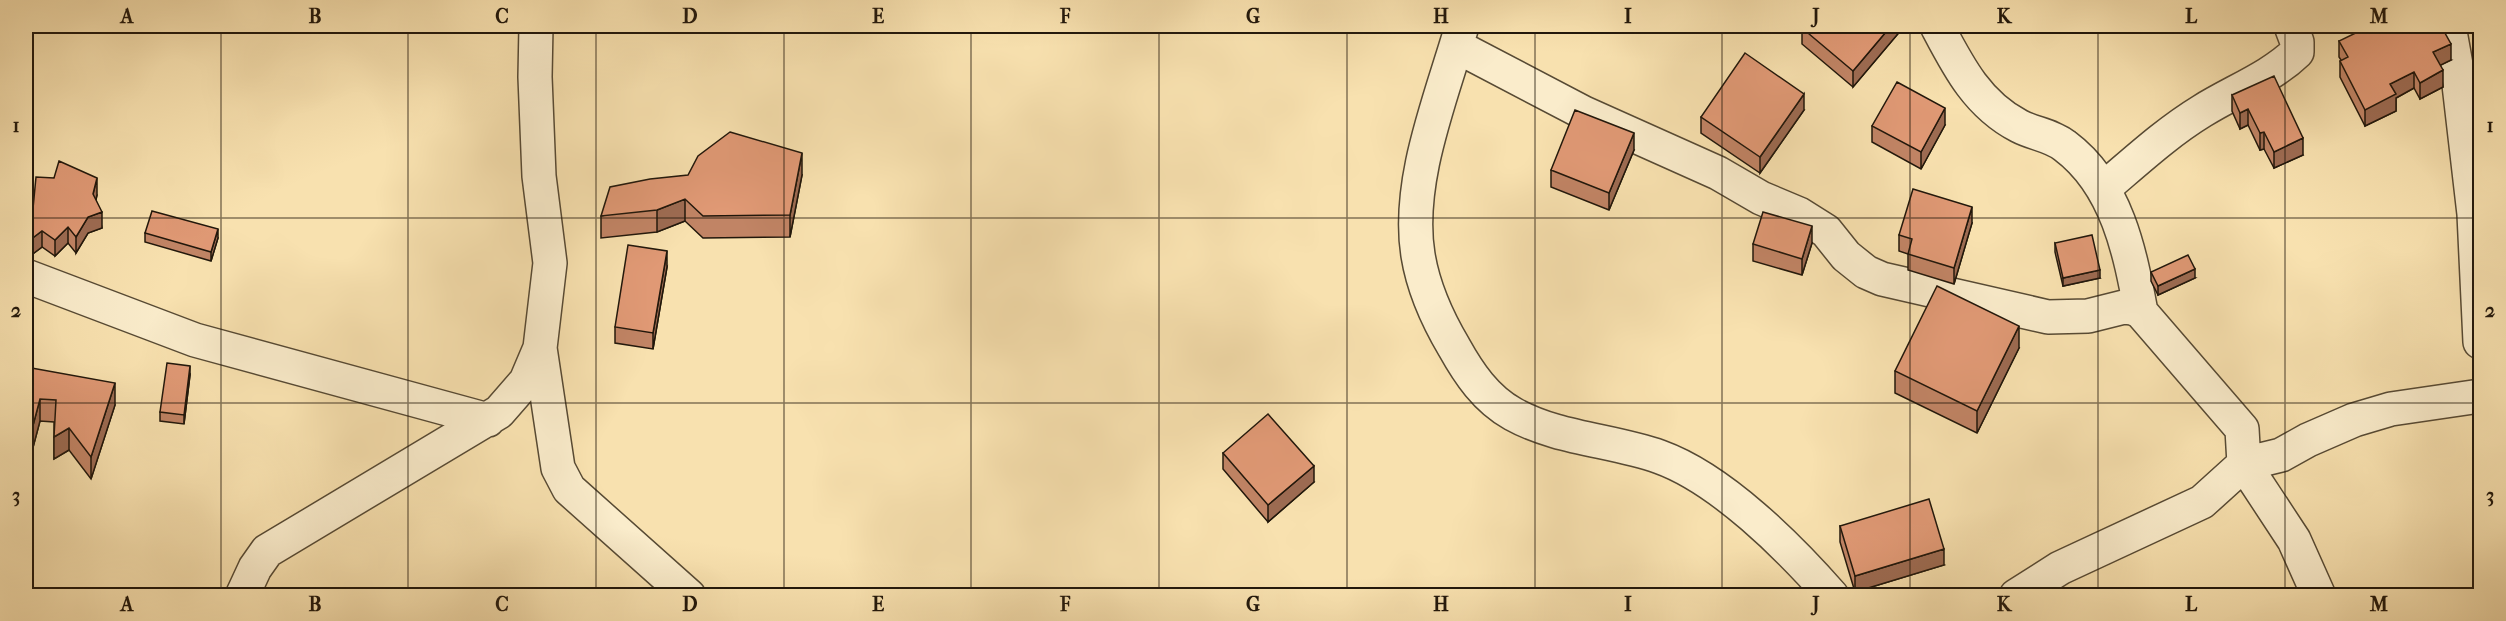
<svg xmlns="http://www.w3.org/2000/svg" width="2506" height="621" font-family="'IM FELL French Canon',serif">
<rect width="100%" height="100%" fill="#f8e1af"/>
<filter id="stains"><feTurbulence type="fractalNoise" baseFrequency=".00333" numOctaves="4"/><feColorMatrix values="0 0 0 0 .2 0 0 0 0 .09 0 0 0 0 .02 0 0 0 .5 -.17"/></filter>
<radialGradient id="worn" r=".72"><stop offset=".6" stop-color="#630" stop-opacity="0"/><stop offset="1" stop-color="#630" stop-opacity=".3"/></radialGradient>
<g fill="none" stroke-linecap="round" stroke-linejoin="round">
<g stroke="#574a34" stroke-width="36">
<path id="minor" d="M536,26L535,77L539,176L550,263L540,348L558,468L569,489L689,596
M1462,26C1442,96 1406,181 1418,255C1423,286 1438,320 1454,347C1469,374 1486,399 1513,414C1558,439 1612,440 1660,457C1721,479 1789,547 1832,596
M1937,26C1958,66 1977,104 2019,126C2034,134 2051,135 2065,146C2117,185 2130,252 2141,312
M2449,26L2458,76L2474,214L2480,342
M1456,46L1584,113L1718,173L1761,198L1799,214L1826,231L1846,256L1866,272L1882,279L2048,317L2088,316L2124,307L2133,308L2141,312L2242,429L2244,464L2294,540L2319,596
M2103,189C2135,162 2166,133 2202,111C2234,91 2270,78 2297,52V42L2291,26
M26,276L195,340L488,420
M242,596L255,568L267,551L499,412L526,381L540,348
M2016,596L2060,568L2202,502L2244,464L2281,455L2308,440L2354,420L2391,409L2480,396"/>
</g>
<use href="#minor" stroke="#faeccb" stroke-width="33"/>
</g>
<path fill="#c18465" stroke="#21170b" stroke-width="1.5" d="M1902,26V29L1853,87L1802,44V28Z
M2339,41L2451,60L2440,65L2443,87L2420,99L2414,88L2396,98V111L2365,126L2340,77V61L2341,60L2339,57Z
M2232,95L2303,155L2274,168L2264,149L2260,150L2248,125L2240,129L2232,111Z
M1804,110L1760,173L1701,133V117Z
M1945,125L1921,169L1872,142V126Z
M1634,150L1609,210L1551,187V170Z
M802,175L790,237L703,238L685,221L657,232L601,238V216Z
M54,178L97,195L96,200L102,228L88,233L76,253L68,243L55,256L42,247L30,256Z
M1972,223L1954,284L1908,270V254L1899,251V235Z
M145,233L218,238L211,261L145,242Z
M1812,243L1802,275L1753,261V244Z
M2055,243L2100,278L2063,286L2055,252Z
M667,267L653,349L615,343V327Z
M2151,272L2195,278L2158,295L2151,281Z
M2019,348L1977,433L1895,393V371Z
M26,367L115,405L91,479L69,450L54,459V422L40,421L31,455L26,454Z
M190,375L184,424L160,421V412Z
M1223,453L1314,482L1268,522L1223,469Z
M1840,526L1944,565L1855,592L1840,542Z"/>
<path fill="#9d6b52" stroke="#21170b" stroke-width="1.5" d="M1891,26H1902V29L1853,87V71Z
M2451,44V60L2433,69V52Z
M2443,70V87L2420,99V83Z
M2414,72V88L2396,98V111L2365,126V110L2390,84Z
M1804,94V110L1760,173V157Z
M1945,108V125L1921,169V152Z
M2248,109V125L2240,129V113Z
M2264,132V149L2260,150V133Z
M1634,133V150L1609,210V193Z
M2303,138V155L2274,168V152Z
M802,153V175L790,237V215Z
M97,178V195L93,211V194Z
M685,199V221L657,232V210Z
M1972,207V223L1954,284V268Z
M102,212V228L88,233L76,253V237L88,217Z
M1812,226V243L1802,275V259Z
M68,227V243L55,256V240Z
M218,229V238L211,261V252Z
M42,231V247L30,256V240Z
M667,251V267L653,349V333Z
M2195,269V278L2158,295V286Z
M2100,270V278L2063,286V278Z
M29,278V295L26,303V287Z
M2019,326V348L1977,433V411Z
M190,366V375L184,424V415Z
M115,383V405L91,479V457Z
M40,399V421L31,455V433Z
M69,428V450L54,459V437Z
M1314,466V482L1268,522V505Z
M1944,549V565L1855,592V576Z"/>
<path fill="#e09975" stroke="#21170b" stroke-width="1.5" d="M1804,26H1891L1853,71L1802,28Z
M2370,26H2441L2451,44L2433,52L2443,70L2420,83L2414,72L2390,84L2396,94L2365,110L2340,61L2348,57L2339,41Z
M1745,53L1804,94L1760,157L1701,117Z
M2274,76L2303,138L2274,152L2264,132L2260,133L2248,109L2240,113L2232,95Z
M1897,82L1945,108L1921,152L1872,126Z
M1575,110L1634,133L1609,193L1551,170Z
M730,132L802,153L790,215L703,216L685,199L657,210L601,216L610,187L650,179L688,175L698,156Z
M59,161L97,178L93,194L102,212L88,217L76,237L68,227L55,240L42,231L30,240L36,177L54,178Z
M1913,189L1972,207L1954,268L1908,254L1912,239L1899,235Z
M152,211L218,229L211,252L145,233Z
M1763,212L1812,226L1802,259L1753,244Z
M2092,235L2100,270L2063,278L2055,243Z
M628,245L667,251L653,333L615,327Z
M2188,255L2195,269L2158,286L2151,272Z
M26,277L29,278L26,287Z
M1937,286L2019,326L1977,411L1895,371Z
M167,363L190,366L184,415L160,412Z
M26,367L115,383L91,457L69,428L54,437L56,400L40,399L31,433L26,432Z
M1268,414L1314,466L1268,505L1223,453Z
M1929,499L1944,549L1855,576L1840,526Z
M122,588L180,595L121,596Z"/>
<path fill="none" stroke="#21170b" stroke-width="1.5" stroke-opacity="0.55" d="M221,26V596M408,26V596M596,26V596M784,26V596M971,26V596M1159,26V596M1347,26V596M1535,26V596M1722,26V596M1910,26V596M2098,26V596M2285,26V596M26,218H2480M26,403H2480"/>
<rect width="2506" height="621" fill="none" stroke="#f8e1af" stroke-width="66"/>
<rect x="33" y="33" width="2440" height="555" fill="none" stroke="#21170b" stroke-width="2"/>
<g font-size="20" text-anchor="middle" font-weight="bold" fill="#21170b">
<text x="127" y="23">A</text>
<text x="315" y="23">B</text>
<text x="502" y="23">C</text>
<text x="690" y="23">D</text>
<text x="878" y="23">E</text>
<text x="1065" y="23">F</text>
<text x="1253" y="23">G</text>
<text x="1441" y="23">H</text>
<text x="1628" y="23">I</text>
<text x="1816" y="23">J</text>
<text x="2004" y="23">K</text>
<text x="2191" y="23">L</text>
<text x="2379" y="23">M</text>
<text x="16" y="132">1</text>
<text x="2490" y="132">1</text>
<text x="16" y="317">2</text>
<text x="2490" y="317">2</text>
<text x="16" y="502">3</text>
<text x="2490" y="502">3</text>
<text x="127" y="611">A</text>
<text x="315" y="611">B</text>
<text x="502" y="611">C</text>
<text x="690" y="611">D</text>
<text x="878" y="611">E</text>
<text x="1065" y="611">F</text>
<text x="1253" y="611">G</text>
<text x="1441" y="611">H</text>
<text x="1628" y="611">I</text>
<text x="1816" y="611">J</text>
<text x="2004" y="611">K</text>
<text x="2191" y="611">L</text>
<text x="2379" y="611">M</text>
</g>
<rect width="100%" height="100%" filter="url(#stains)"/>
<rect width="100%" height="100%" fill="url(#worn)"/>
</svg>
